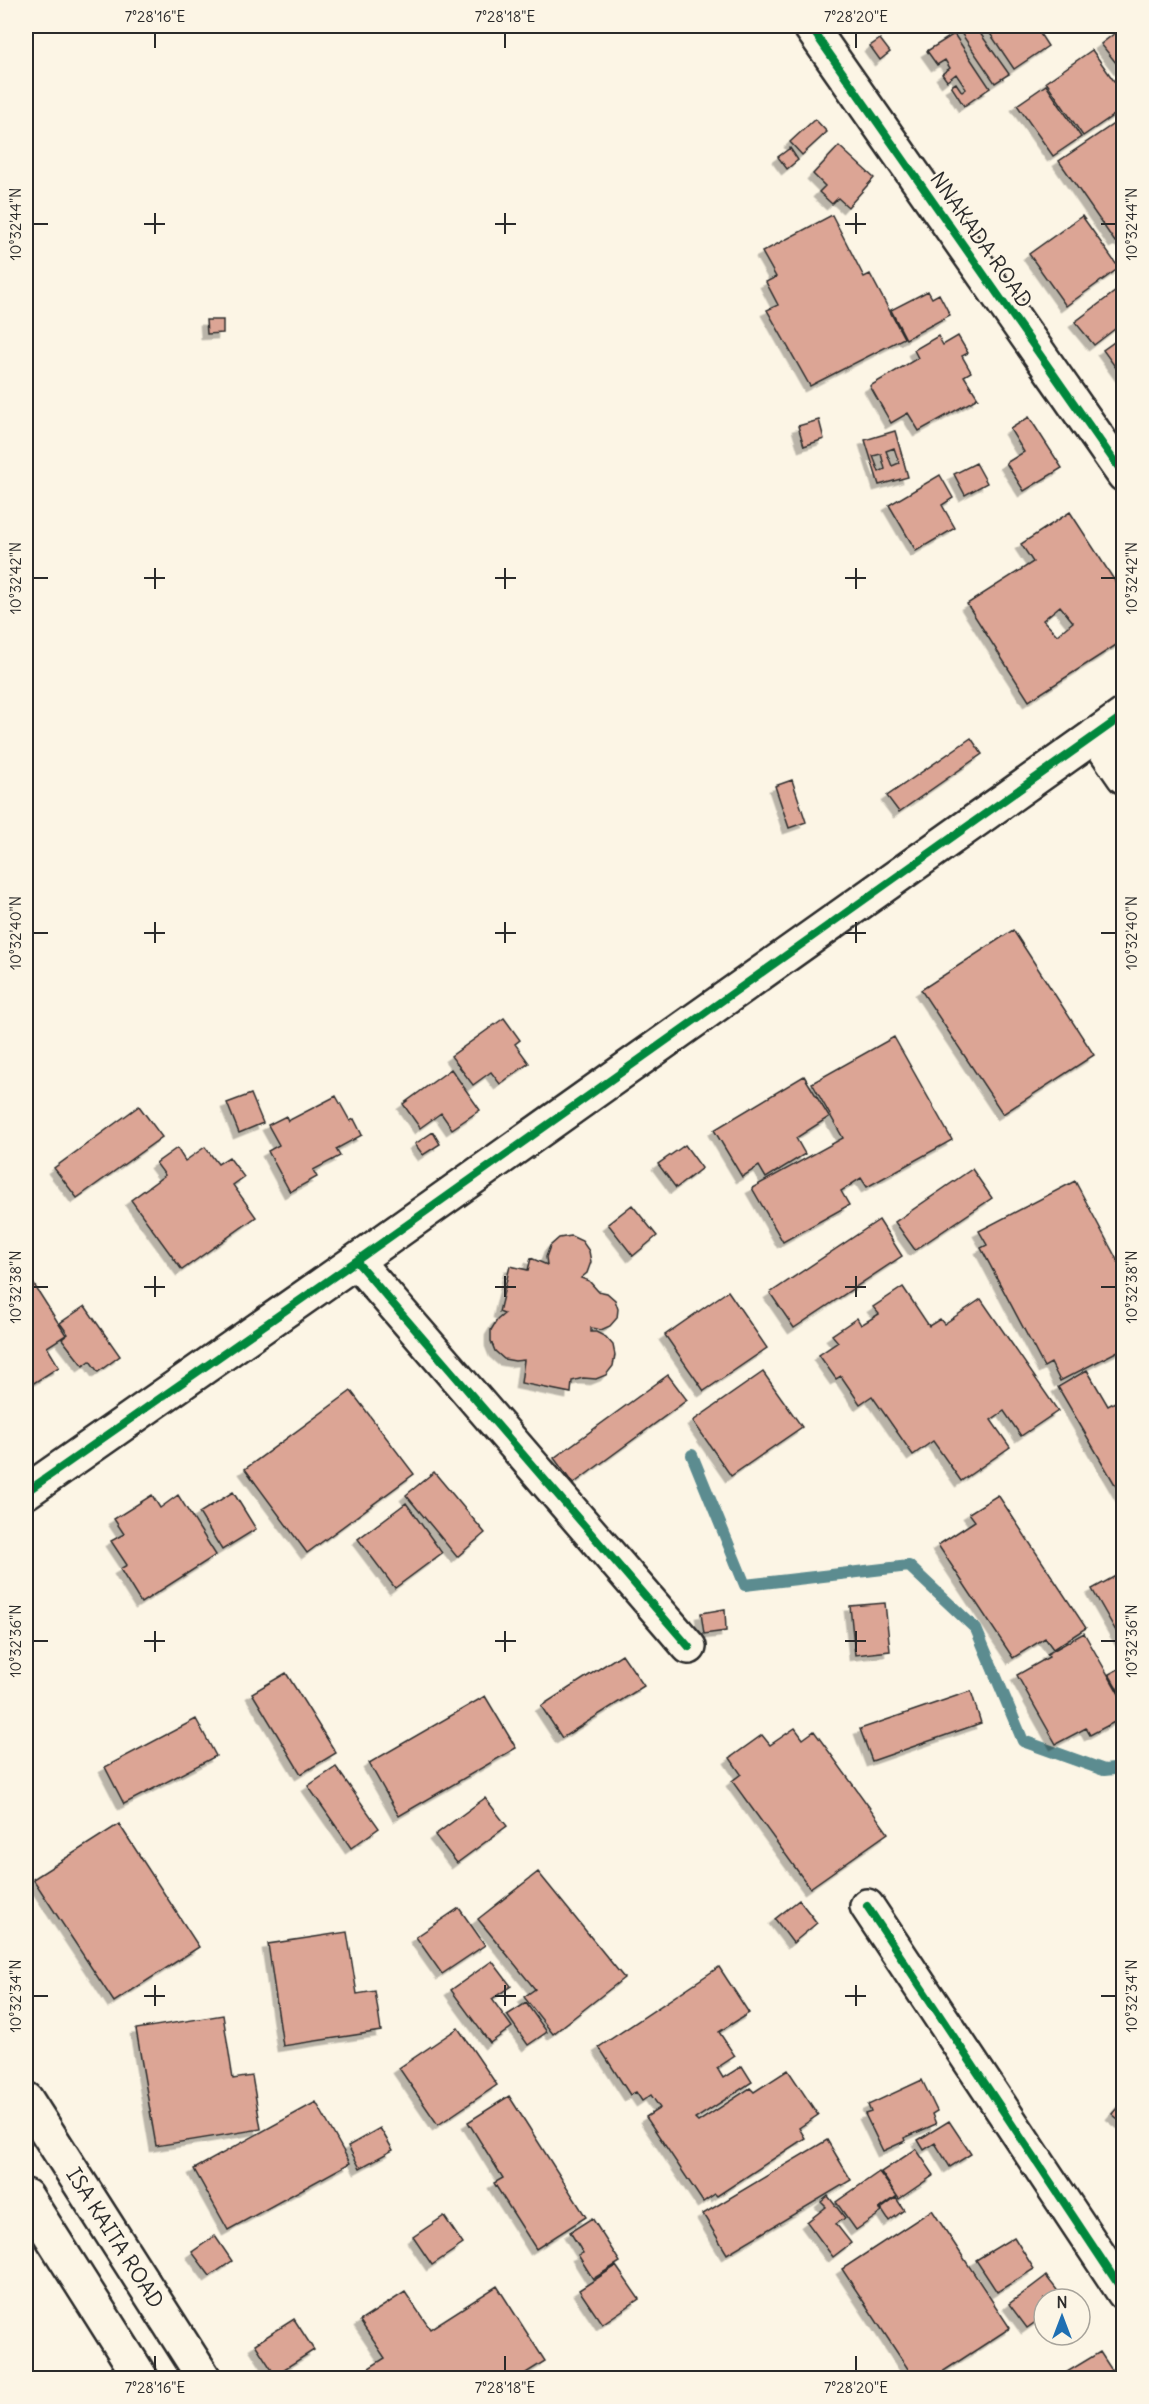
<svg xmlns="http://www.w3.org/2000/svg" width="1149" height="2404" font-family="Delius,sans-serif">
<defs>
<filter id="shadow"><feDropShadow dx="-5.5" dy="5.5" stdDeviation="0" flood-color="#0004"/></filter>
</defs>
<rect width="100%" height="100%" fill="#fcf5e5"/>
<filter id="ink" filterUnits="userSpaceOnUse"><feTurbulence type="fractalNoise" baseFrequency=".0167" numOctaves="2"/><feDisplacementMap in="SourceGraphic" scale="12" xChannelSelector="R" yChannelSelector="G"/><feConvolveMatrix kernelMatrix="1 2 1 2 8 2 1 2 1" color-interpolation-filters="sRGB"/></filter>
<g filter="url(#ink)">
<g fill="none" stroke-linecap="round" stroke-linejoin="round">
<path stroke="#5c8c90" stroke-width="12" d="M692,1455L745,1585L909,1566L976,1629L1023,1741L1104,1770L1124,1768"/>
</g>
<path fill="#dca595" stroke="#2b2b2b" stroke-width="1.5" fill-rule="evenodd" filter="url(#shadow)" d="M965,26H975L1009,74L995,83L959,30Z
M985,26H1035L1048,46L1014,69Z
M1124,26V73L1101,44Z
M954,34L990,88L964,106L951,86L956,83L962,92L966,89L956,74L947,81L942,74L950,68L945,60L937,65L927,51Z
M880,39L890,52L880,60L870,46Z
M1092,50L1124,95V108L1083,136L1046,82Z
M1046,85L1081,137L1053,156L1017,105Z
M1124,117V244L1120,239L1115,242L1059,161Z
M815,119L827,132L802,155L790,142Z
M839,146L874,178L848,207L838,198L832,204L819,192L825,186L813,174Z
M790,148L798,160L787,169L778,157Z
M832,215L864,277L870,274L904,338L810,386L767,310L778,305L766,282L776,277L762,252Z
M1082,216L1119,268L1066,306L1029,254Z
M1124,285V322L1094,345L1075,322Z
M928,291L932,298L939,294L950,315L906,339L891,310Z
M206,320H223V333L207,334Z
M1124,335V379L1103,350Z
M938,336L943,345L958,336L968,353L962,356L971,372L964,376L978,398L919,431L908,413L891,423L870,386L918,358L914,350Z
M1029,417L1062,468L1024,491L1006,463L1024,452L1010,429Z
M819,420L824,439L804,446L798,426Z
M895,431L908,477L879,485L865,440ZM894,448L899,463L892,466L886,451ZM881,454L885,469L879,472L873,456Z
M976,463L987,483L965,495L954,474Z
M940,475L953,498L942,505L955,528L916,551L889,505Z
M1070,512L1124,595V640L1029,701L967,604L1033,562L1021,544ZM1060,606L1073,622L1057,635L1043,620Z
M971,738L982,754L899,812L887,796Z
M792,780L806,822L789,828L775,786Z
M1013,930L1094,1055L1003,1114L921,990Z
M504,1018L520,1040L515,1044L529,1063L500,1084L491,1072L473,1085L451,1056Z
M894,1037L952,1140L867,1187L861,1178L841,1191L849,1205L783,1242L752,1188L843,1138L812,1083Z
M451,1069L480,1110L452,1129L441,1113L420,1128L403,1104Z
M804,1076L829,1117L796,1138L805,1154L766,1178L759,1166L742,1177L714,1130Z
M251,1094L263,1123L239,1133L227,1103Z
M336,1096L350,1121L354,1119L362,1135L336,1149L340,1156L313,1170L317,1177L290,1192L268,1151L279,1145L268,1125L286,1116L288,1121Z
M139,1106L162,1137L77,1198L54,1168Z
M433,1132L440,1144L423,1155L415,1144Z
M685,1145L702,1168L676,1188L658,1164Z
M205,1147L218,1164L229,1157L244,1177L233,1185L256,1217L182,1270L131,1200L165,1175L156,1163L177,1148L185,1161Z
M972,1169L992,1198L915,1250L895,1222Z
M1075,1181L1124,1273V1348L1060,1381L1051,1363L1044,1367L981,1248L987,1245L979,1231Z
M632,1205L657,1236L633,1256L608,1224Z
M879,1220L902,1256L794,1328L770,1293Z
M571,1236L582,1241L589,1251L591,1262L587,1273L581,1278L589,1281L598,1291L607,1293L615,1300L618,1309L617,1318L610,1326L601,1330L591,1328V1332H596L606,1337L613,1345L615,1355L613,1366L606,1375L596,1379L583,1378L572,1381L571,1393L521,1383L524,1360L515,1361L504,1359L495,1351L491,1341V1330L497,1320L504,1314L499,1312L510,1266L528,1270L531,1258L547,1265L546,1257L550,1246L559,1238Z
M26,1272L66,1335L47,1347L59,1367L26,1388Z
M903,1287L929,1326L940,1319L944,1324L981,1299L1058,1411L1021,1436L1004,1411L991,1420L1010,1447L961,1481L933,1441L913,1455L872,1396L860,1404L841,1376L836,1379L819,1355L838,1342L832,1335L857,1318L861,1325L879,1314L873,1307Z
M728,1291L767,1348L704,1391L665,1335Z
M85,1306L120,1356L98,1372L90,1361L83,1366L62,1339L68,1334L60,1323Z
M1087,1370L1108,1406L1124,1397V1500L1058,1387Z
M763,1372L802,1427L731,1476L693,1421Z
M668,1375L687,1400L573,1484L554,1458Z
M351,1391L414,1474L307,1553L245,1469Z
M434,1472L485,1533L457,1557L406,1495Z
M233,1492L256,1529L222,1550L199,1513Z
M152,1495L160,1508L178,1495L216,1555L141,1603L120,1569L127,1565L111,1541L124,1534L114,1519Z
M998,1495L1086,1628L1053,1649L1045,1638L1013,1658L938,1545L975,1521L969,1513Z
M406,1503L442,1553L395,1588L358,1539Z
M1121,1573L1124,1578V1645L1092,1589Z
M885,1603L890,1651L855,1655L850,1606Z
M725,1609L726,1631L704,1634L701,1613Z
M1084,1633L1124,1703V1717L1090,1735L1086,1728L1056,1744L1017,1675L1049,1657L1047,1654Z
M622,1654L644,1686L562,1738L541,1706Z
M1124,1666V1700L1109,1674Z
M286,1673L336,1753L301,1774L252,1693Z
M971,1691L981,1723L872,1761L860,1729Z
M485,1696L516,1748L399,1816L369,1763Z
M196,1719L216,1756L124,1804L105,1767Z
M795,1728L803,1739L814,1731L888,1833L810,1888L732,1781L741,1774L730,1758L762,1735L770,1745Z
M336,1767L379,1828L351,1848L308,1786Z
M485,1798L507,1826L457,1863L435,1835Z
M119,1824L199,1947L114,2002L33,1879Z
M538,1872L624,1978L553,2034L524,1997L535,1989L478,1919Z
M799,1900L817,1923L793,1943L775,1919Z
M459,1908L485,1945L442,1974L416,1937Z
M347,1932L357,1994L375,1991L381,2031L283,2046L268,1944Z
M492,1961L511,1986L492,1999L512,2027L490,2043L451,1990Z
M719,1967L749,2013L719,2032L735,2056L717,2068L723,2078L742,2066L752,2082L695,2119L698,2122L750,2088L754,2092L788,2070L818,2115L799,2128L805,2138L717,2196L715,2194L703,2202L646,2117L660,2108L651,2095L642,2101L636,2092L630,2095L599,2047Z
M526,2003L547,2032L528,2045L507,2015Z
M223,2015L233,2079L252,2076L261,2129L156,2146L136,2029Z
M458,2028L497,2085L438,2125L399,2068Z
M922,2080L937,2111L932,2114L936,2124L904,2138L905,2141L883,2151L865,2114L871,2112L868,2105Z
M509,2096L586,2217L536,2249L494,2183L503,2178L468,2122Z
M1124,2100V2124L1112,2114Z
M316,2102L350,2163L228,2230L194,2169Z
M949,2121L971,2154L950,2167L935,2143L924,2150L918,2140Z
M380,2128L393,2150L360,2168L348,2146Z
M827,2140L851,2180L727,2254L703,2214Z
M916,2149L934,2175L899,2199L881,2172Z
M879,2172L897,2196L879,2209L882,2212L856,2230L836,2202Z
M828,2196L845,2218L836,2224L851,2243L833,2257L807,2222L826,2207L821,2202Z
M896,2198L904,2210L889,2221L881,2209Z
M932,2210L1010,2328L933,2378H914L842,2269Z
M444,2216L463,2244L432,2265L413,2237Z
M592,2218L620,2262L593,2279L578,2255L583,2253L570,2232Z
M215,2236L232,2261L210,2276L192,2252Z
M1014,2237L1034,2269L997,2292L976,2260Z
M616,2266L639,2299L602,2324L579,2290Z
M1046,2276L1064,2299H1044V2316L1027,2328L1009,2304Z
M497,2286L545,2361L518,2378H353L385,2358L360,2321L405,2292L430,2329Z
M294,2319L314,2350L275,2375L255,2344Z
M1100,2352L1117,2378H1057Z"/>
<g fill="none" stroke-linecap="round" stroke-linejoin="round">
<g stroke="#2b2b2b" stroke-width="38">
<path id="minor" d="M810,26L1124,475
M1095,735L1124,777
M356,1261L689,1647
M26,1492L356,1261L1124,715
M867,1906L1124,2293"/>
</g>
<g stroke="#2b2b2b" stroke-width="38">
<g id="major">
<path id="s1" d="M26,2099L204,2378"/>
<path d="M26,2196L141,2378"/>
</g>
</g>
<use href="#minor" stroke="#fcf5e5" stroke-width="33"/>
<use href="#major" stroke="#fcf5e5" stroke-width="33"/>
<g stroke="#fcf5e5" stroke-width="11">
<path id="cycleway" d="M810,26L1124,475
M356,1261L689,1647
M26,1492L356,1261L1124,715
M867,1906L1124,2293"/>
</g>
<use href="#cycleway" stroke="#00873e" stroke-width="8"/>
</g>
</g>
<path fill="none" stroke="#2b2b2b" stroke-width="2" d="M155,33V48M505,33V48M856,33V48M155,213V234M505,213V234M856,213V234M33,224H48M144,224H165M495,224H516M845,224H866M1101,224H1116M155,568V589M505,568V589M856,568V589M33,578H48M144,578H165M495,578H516M845,578H866M1101,578H1116M155,922V943M505,922V943M856,922V943M33,933H48M144,933H165M495,933H516M845,933H866M1101,933H1116M155,1276V1297M505,1276V1297M856,1276V1297M33,1287H48M144,1287H165M495,1287H516M845,1287H866M1101,1287H1116M155,1631V1652M505,1631V1652M856,1631V1652M33,1641H48M144,1641H165M495,1641H516M845,1641H866M1101,1641H1116M155,1985V2006M505,1985V2006M856,1985V2006M33,1996H48M144,1996H165M495,1996H516M845,1996H866M1101,1996H1116M155,2356V2371M505,2356V2371M856,2356V2371"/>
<g text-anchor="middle" stroke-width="5" stroke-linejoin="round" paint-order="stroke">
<g font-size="21" fill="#2b2b2b" stroke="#fcf5e5">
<text transform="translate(981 240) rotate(55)" y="7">NNAKADA ROAD</text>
<text dy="7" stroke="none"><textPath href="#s1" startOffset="165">ISA KAITA ROAD</textPath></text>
</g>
</g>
<rect width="1149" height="2404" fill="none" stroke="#fcf5e5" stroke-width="66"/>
<g transform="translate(1062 2317)"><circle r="28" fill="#fcf5e5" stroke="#a8a49b" stroke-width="1.5"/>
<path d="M0-4.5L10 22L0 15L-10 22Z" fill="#1f6fb2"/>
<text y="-9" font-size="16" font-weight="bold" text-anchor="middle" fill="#2b2b2b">N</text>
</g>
<rect x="33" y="33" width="1083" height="2338" fill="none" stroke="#2b2b2b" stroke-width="2"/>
<g font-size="15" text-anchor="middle" fill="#2b2b2b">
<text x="155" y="22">7°28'16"E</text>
<text x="505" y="22">7°28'18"E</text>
<text x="856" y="22">7°28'20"E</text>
<text transform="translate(16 224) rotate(-90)" y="5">10°32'44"N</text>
<text transform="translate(1132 224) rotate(-90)" y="5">10°32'44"N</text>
<text transform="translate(16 578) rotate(-90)" y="5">10°32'42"N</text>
<text transform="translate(1132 578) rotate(-90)" y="5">10°32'42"N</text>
<text transform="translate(16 933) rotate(-90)" y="5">10°32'40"N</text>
<text transform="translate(1132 933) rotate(-90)" y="5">10°32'40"N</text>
<text transform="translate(16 1287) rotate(-90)" y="5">10°32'38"N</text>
<text transform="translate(1132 1287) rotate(-90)" y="5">10°32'38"N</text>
<text transform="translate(16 1641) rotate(-90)" y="5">10°32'36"N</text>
<text transform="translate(1132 1641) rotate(-90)" y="5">10°32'36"N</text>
<text transform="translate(16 1996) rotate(-90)" y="5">10°32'34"N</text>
<text transform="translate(1132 1996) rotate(-90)" y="5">10°32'34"N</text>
<text x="155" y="2393">7°28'16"E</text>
<text x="505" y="2393">7°28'18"E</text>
<text x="856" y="2393">7°28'20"E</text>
</g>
</svg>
